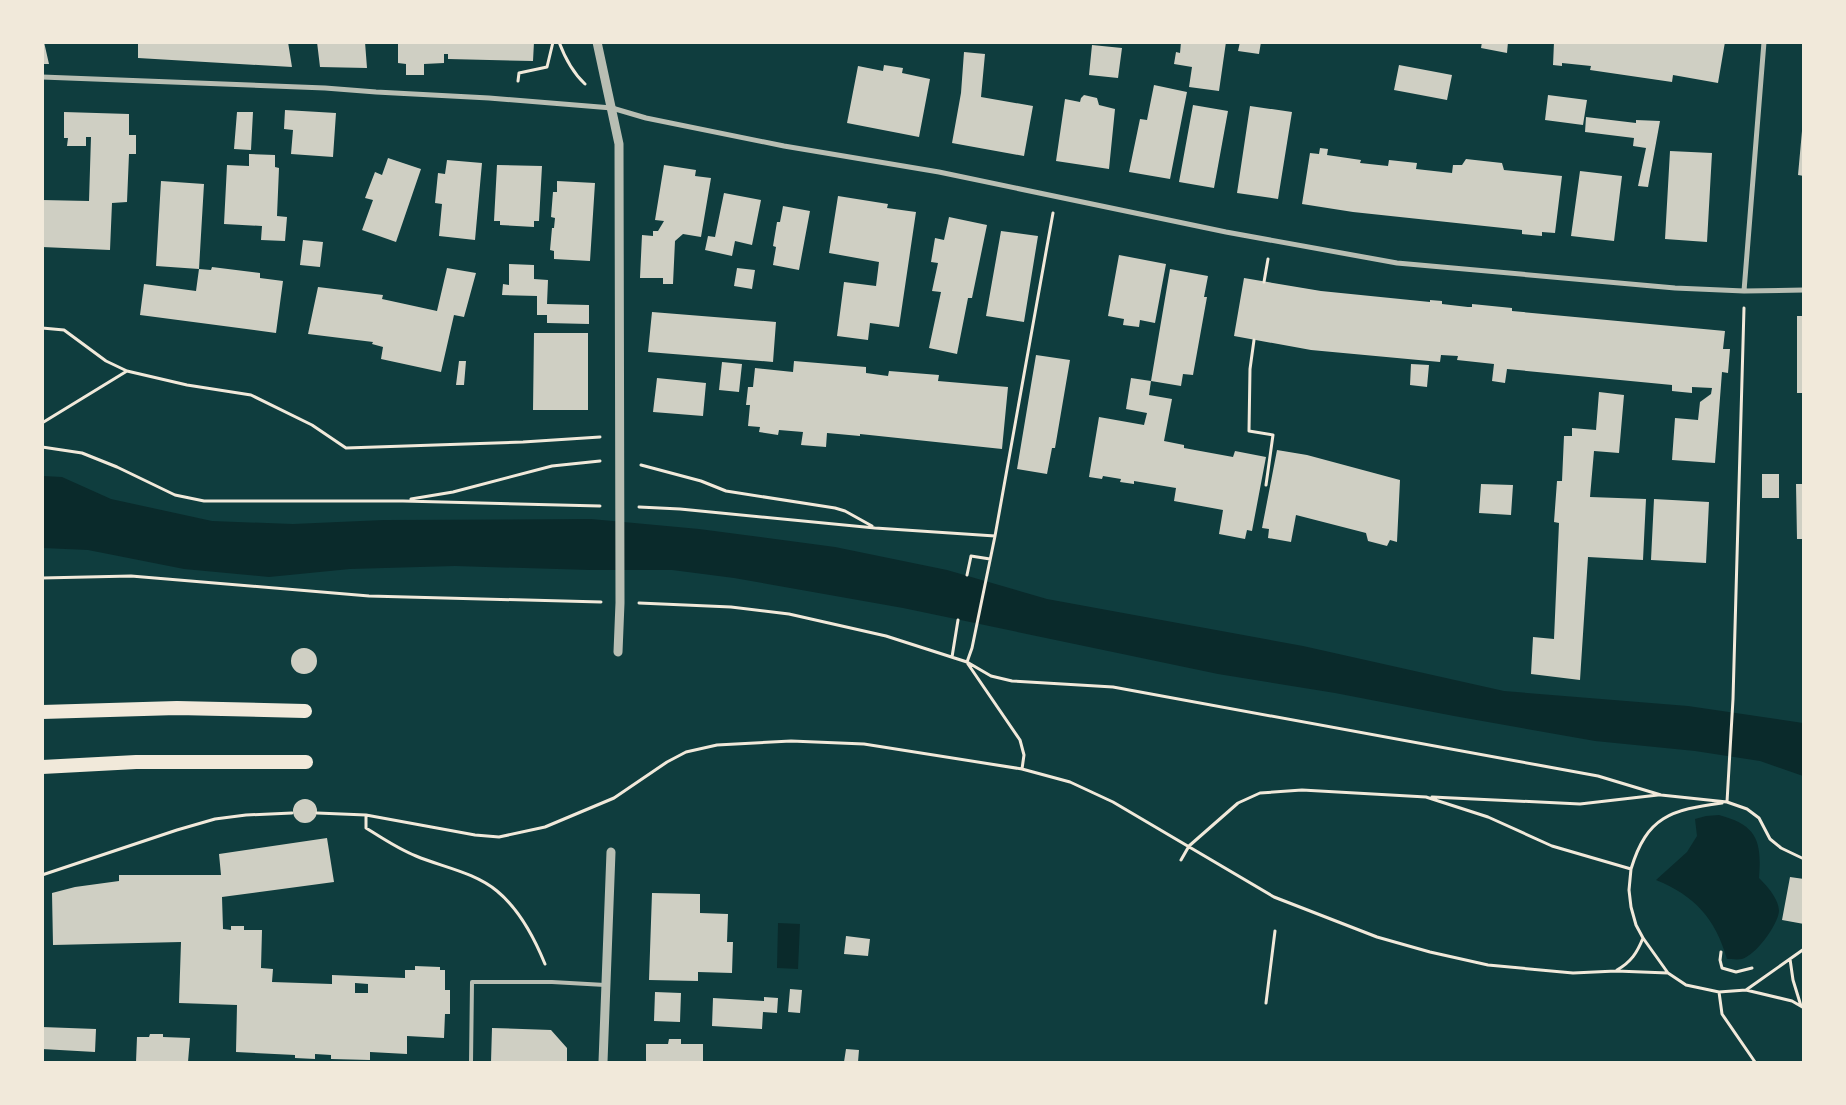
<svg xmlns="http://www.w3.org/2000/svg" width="1846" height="1105" font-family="Quicksand,sans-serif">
<rect width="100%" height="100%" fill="#0f3d3e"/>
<path fill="#0a2a2b" d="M43,476L62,477L111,499L212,521L293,524L384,520L591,519L699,529L835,547L947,570L1047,599L1303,646L1504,691L1688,706L1803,723V776L1760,761L1695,751L1595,741L1454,716L1335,693L1218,674L903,608L734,578L672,570H590L455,566L350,569L269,577L184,569L88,550L43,548Z
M1719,815C1757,825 1762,841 1759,878C1767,886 1779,899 1779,911C1778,925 1756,955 1742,959C1737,960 1731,959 1727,959C1715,918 1695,896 1656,880L1687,852L1697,836L1695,819L1706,816Z
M778,923L800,924L798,969L777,968Z"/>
<path fill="#cfcfc3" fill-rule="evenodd" d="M42,42H44L49,64H42Z
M138,42H288L292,67L138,58Z
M317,42H365L367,68L320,67Z
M398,42H534L533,61L448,59V54H444V63L424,64V75H406V64L398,63Z
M1181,42H1226L1219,91L1189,87L1192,67L1174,64L1176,52L1180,53Z
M1240,42H1261L1259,54L1238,51Z
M1482,42H1508L1507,53L1481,48Z
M1554,42H1725L1718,83L1673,75L1672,82L1590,70L1591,66L1562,63V66L1553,65Z
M1092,45L1122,48L1118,78L1089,75Z
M964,52L985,54L981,97L1033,106L1024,156L952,143L961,93Z
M884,65L903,68L902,73L930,79L919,137L847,123L858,66L883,71Z
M1399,65L1452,75L1447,100L1394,90Z
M1154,85L1187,92L1170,179L1129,172L1140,119L1147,120Z
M1084,95L1097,98L1099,105L1115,109L1109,169L1056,161L1065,99L1080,102L1081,98Z
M1548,95L1587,100L1583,125L1545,120Z
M1193,105L1228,111L1214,188L1179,182Z
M1250,106L1292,112L1278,199L1237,193Z
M285,110L336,113L333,157L291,154L293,130L284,129Z
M64,112L129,114V135H136V154H129L127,202L112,203L110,250L42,247V200L89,201L91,137H86V146H67L68,138H64Z
M237,112H253L251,150L234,149Z
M1586,117L1636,123V120L1660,121L1648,187L1638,186L1646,148L1633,146L1634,138L1585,132Z
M1802,131H1804V176L1798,175Z
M1320,148L1328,149L1327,155L1361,160L1360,163L1388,166L1389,160L1417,163L1416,169L1452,173L1453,165H1462L1466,159L1502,163L1504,170L1562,176L1555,233L1542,232V236L1522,234V230L1353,212L1302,204L1310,153L1319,154Z
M1670,151L1712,153L1707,242L1665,239Z
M249,154L275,155V167L279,168L277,216L287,217L285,241L261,240L262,226L224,224L227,165L249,166Z
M388,158L421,169L396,242L362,230L373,200L365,198L375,172L382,175Z
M447,160L482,163L475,240L439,236L442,204L435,203L438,173L445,174Z
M497,165L542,166L539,221H534V227L500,225V221H494Z
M664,165L696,170L695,176L711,178L701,237L683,234L675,241L673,284H663V278H640L642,235L653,236V231H658L664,221L655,220Z
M1580,171L1622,176L1614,241L1571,236Z
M161,181L204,184L199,269L211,270L212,267L260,273V278L283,281L276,333L140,315L144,284L196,291L199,269L156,266Z
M557,181L595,183L590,261L554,259V251L550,250L552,228H554L555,218L551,217L553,192H557Z
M724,193L761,200L752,245L735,241L732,256L705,250L708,236L715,237Z
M838,196L888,204L887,208L916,212L899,327L870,323L868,340L837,336L844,282L876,286L879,262L829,253Z
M783,206L810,211L799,270L773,265L776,247L773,246L777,222H780Z
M949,217L987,225L972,298H968L957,354L929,348L941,292L932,291L938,263L931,262L935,238L944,240Z
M1001,231L1038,236L1024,322L986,316Z
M303,240L323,242L320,267L300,265Z
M1119,255L1166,264L1155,323L1140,320L1139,327L1123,325L1124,319L1108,316Z
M509,264L534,265V279L548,280L547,304L589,305V324L547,323V315H537V296L502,295L503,284L509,285Z
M447,268L476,273L464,317L454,315L441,372L381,359L383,347L372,344L373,342L308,334L318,287L383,295L382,299L437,311Z
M737,268L755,270L752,289L734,286Z
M1170,269L1208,276L1204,297H1207L1193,375L1183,374L1181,386L1151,381Z
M1244,278L1321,291L1430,302V300L1442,301V304L1468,307H1472V304L1512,308V311L1725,331L1723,349H1730L1728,373L1722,372L1715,463L1672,460L1675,418L1698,420L1700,402L1711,394L1712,388L1692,387V393L1672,391V385L1507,369L1505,383L1492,381L1494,364L1457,360L1458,356L1441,355L1440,362L1311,350L1234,336Z
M652,312L776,322L773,362L648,352Z
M1797,316H1804V393H1797Z
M534,333H588V410H533Z
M1036,355L1070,360L1055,448H1052L1047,474L1017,469Z
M459,361H466L464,385H456Z
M794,361L866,367V373L888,376L889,371L939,375L938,381L1008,387L1002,449L860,434V436L827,433L826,447L801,445L803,432L779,430L778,435L759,432L760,427L748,426L750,405H746L748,387H753L755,368L793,372Z
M722,362L742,364L739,392L719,390Z
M1411,364L1429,365L1427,387L1410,385Z
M657,378L706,383L703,416L653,412Z
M1131,378L1151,381L1149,395L1172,399L1164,441L1184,445V448L1233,457L1235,451L1266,457L1252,531L1247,530L1245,539L1219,534L1223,510L1174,501L1176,488L1134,481V484L1120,482L1121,479L1103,476L1102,479L1089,477L1099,417L1144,425L1147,413L1126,409Z
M1599,392L1624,395L1619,453L1594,451L1590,497L1646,499L1643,560L1588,557L1580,680L1531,674L1533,637L1554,639L1559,523L1554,522L1557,481H1562L1564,436H1572V428L1596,430Z
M1277,450L1307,455L1400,480L1397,542L1390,540L1387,546L1368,541L1366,533L1296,515L1291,542L1268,538L1269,529L1262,528Z
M1762,474H1779V498H1762Z
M1481,484L1513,485L1511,515L1479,513Z
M1796,484H1804V539H1797Z
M1654,499L1709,502L1706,563L1651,560Z
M291 661a13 13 0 1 1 26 0a13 13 0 1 1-26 0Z
M293 811a12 12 0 1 1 24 0a12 12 0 1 1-24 0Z
M327,838L334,882L222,897L223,929L231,930V926H244V930H262L261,968L273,969L272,982L332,984V975L405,978V970H415V966L440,967V970H445V990H450V1014H445L444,1038L407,1036V1054L370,1052V1060L331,1059V1055L315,1054V1059L295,1058V1055L236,1052L237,1005L179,1003L181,942L53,945L52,893L75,887L119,881V875H221L219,854ZM355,983L368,984V993H355Z
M1790,877L1804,879V924L1782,920Z
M652,893L700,894V913L728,914L727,942H733L732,973L698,972V981L649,980Z
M846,936L870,939L868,956L844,954Z
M790,989L802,990L800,1013L788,1012Z
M655,992L681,993L680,1022L654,1021Z
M764,997L778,998L777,1013L763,1012L762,1029L712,1026L713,998L764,1001Z
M42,1027L96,1029L95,1052L42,1049Z
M492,1028L551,1030L567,1048V1062H491Z
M150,1034H163V1037L190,1038L188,1062H136L137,1037H149Z
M669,1039H681V1044H703V1062H646V1044H668Z
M846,1049L859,1050L858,1062H844Z"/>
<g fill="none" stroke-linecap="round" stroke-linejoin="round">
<path stroke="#f1e9da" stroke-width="3" d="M559,42C565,58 572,72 585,84
M518,81L519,73L547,67L553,42
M1264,282L1268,259
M42,328L64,330L106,361L127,371
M1254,340L1250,369L1249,431L1273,435L1266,485
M42,423L127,371L187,385L251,395L312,425L346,448L523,442L600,437
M42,447L82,453L117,467L175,495L204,501H403L600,506
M641,465L701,481L726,491L835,508L845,511L872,526
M411,499L453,492L552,466L600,461
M639,507L680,509L875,528L995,536
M967,575L971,556L990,559
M42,578L131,576L369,596L601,602
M639,603L731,607L789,614L886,636L967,662L991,676L1012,681L1113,687L1598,776L1661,795L1727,802L1747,809L1759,818L1770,839L1781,848L1804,859
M952,657L958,620
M967,662L972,648L995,536L1053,213
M968,664L1020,740L1024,755L1022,769
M1432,797L1580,804L1658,795
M1727,802L1733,699L1744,308
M317,813L366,815L475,835L499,837L545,827L614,798L667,762L686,752L717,745L791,741L864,744L1022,769L1070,782L1113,802L1274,897L1377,937L1430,952L1488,965L1573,973L1616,971L1668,973
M366,815V828C382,838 398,849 416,856C442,867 474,872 497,891C519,909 534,937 545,964
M1181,860L1189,846L1238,803L1260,793L1302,790L1426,797L1488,817L1552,846L1631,869L1629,890L1631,907L1636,925L1643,938L1668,973L1686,985L1719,992L1746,990L1804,949
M1631,869C1647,816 1671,810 1722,803
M42,875L177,830L215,819L246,815L292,813
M1721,952L1720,960L1722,968L1736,972L1752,968
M1790,959L1793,980L1801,1006
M1617,970C1631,962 1637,953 1643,938
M1746,990L1792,1001L1804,1008
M1719,992L1722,1014L1755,1062
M1266,1003L1275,931"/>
<path stroke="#b8beb3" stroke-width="4" d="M471,1062L472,982H552L605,985"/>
<path stroke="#b8beb3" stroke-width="5" d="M42,77L325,88L376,92L489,98L612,108L646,118L784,146L939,172L1226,232L1397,263L1675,288L1744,291L1804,290
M1744,291L1764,42"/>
<path stroke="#b8beb3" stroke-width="9" d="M597,42L619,144L620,603L618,652
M603,1062L611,852"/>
<path stroke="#f1e9da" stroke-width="14" d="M42,712L177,708L305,711
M42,767L136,762H306"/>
</g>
<rect width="1846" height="1105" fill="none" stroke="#f1e9da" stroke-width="88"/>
</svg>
